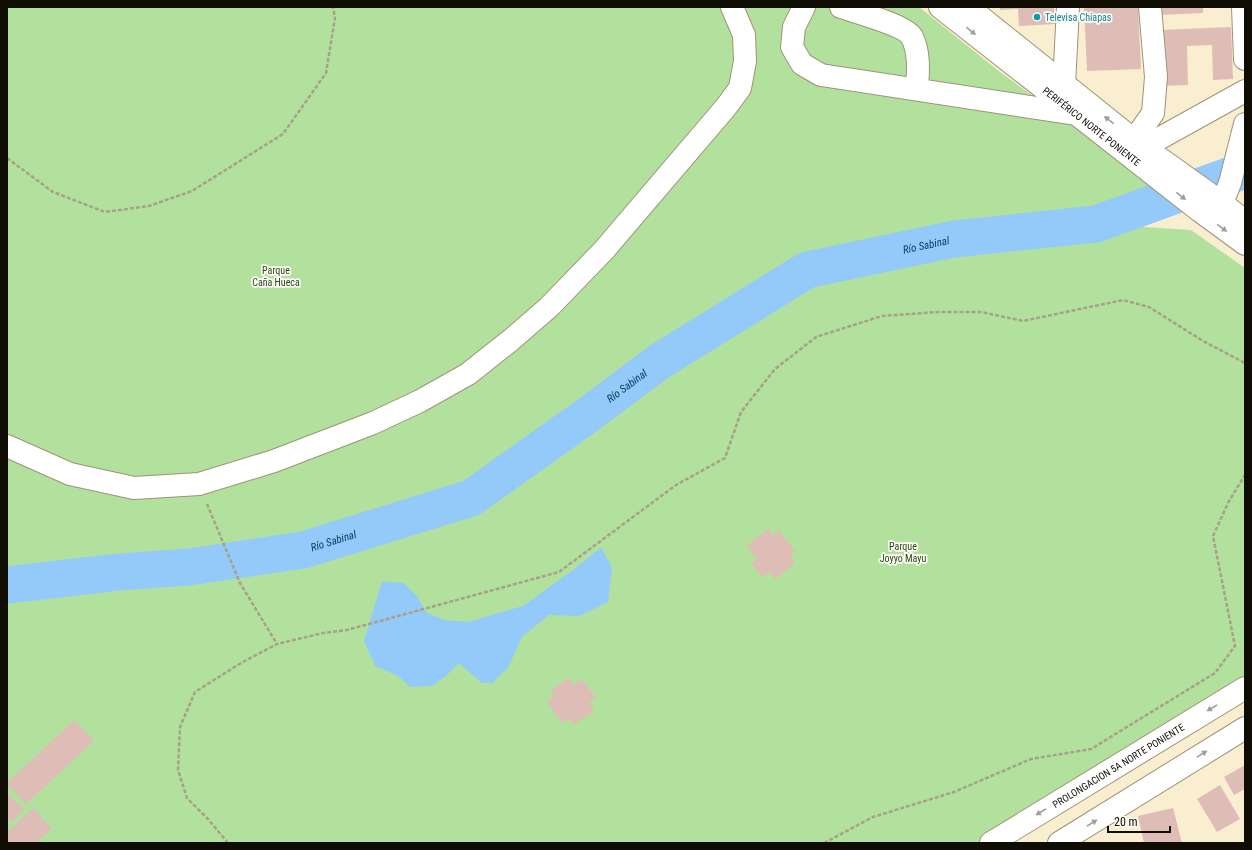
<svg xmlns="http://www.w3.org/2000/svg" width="1252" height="850" font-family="'Roboto Condensed',sans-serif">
<rect width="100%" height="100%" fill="#f9eed0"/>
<path fill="#b2e19d" d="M7,7H919L1000,72L1158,187L1169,198L1097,224L1191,230L1245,268V678L982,843H7Z"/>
<path fill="#94cafa" d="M601,547L612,568L608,602L579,616L549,615L522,637L508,668L492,683H482L459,663L445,677L432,686L410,687L398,676L375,666L364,641L382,581L404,583L416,595L427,613L445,620L468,622L523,606L573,570Z"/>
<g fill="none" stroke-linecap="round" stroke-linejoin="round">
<path stroke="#94cafa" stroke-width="37" id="s1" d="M7,585L119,572L189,567L303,550L471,498L585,417L660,361L807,270L954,239L1096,224L1245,170"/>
</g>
<path fill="#dfbdb7" d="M1000,7H1054L1055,24L1019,26L1018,9L1000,10Z
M1084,7H1138L1141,69L1087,71Z
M1158,7H1203V13L1159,15Z
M1231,27L1233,79L1213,80L1212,45L1187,46L1188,85L1161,86L1159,30Z
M769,528L773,535L779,530L795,551L790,556L795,563L775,579L769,572L762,577L751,563L757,559L746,546Z
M568,678L573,685L582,679L596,698L589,703L595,710L574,725L569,718L562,723L547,702L554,696L550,691Z
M74,720L94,741L26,804L7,784V783Z
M1245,765V789L1234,795L1224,777Z
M1220,785L1240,819L1217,832L1197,799Z
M7,793L24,809L12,822L7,818Z
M33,808L52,829L36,843H7V832Z
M1173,808L1182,843H1144L1138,816Z"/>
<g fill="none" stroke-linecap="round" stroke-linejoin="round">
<g stroke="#9e9378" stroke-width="24">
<path id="minor" d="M804,7L794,27L792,47L802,64L821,75L1076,114
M841,7C855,12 905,25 912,37C920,53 918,73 917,89
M1243,7L1245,59
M1064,85L1068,7
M1134,140L1153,113L1156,77L1150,7
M1144,147L1245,91
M1222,203L1230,183L1245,124
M7,446L70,474L134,488L199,484L274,461L373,423L420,401L468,374L511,340L549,307L605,249L726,107L740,88L745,61L744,35L732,7"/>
</g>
<g stroke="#9e9378" stroke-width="24">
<g id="major">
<path id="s2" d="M940,7L1200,211L1245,244"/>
<path d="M968,7L1134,140L1211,195L1245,221"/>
<path id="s3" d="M991,843L1245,688"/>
<path d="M1059,843L1245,728"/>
</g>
</g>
<path stroke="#a8a089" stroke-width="2.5" stroke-dasharray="4 2" stroke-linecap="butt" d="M7,158L53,192L105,212L149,206L192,191L283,134L326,73L335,18L333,7
M207,504L240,583L277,644
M228,843L208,819L187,798L178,770L180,727L195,692L241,663L277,644L323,633L347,630L559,572L676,485L725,458L741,412L775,369L816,337L882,316L938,312H981L1023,321L1123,300L1149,307L1203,341L1245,363
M824,843L873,817L954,792L1031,759L1091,749L1215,673L1235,646L1213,536L1229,501L1245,475"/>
<use href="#minor" stroke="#fff" stroke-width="22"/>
<use href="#major" stroke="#fff" stroke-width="22"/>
</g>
<defs><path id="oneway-solid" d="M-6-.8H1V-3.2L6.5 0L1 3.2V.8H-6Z"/></defs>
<g fill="#9f9e9b">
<use href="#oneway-solid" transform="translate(971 31) rotate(39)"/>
<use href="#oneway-solid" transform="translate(1109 120) rotate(-142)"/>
<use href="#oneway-solid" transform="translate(1181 196) rotate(38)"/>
<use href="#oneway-solid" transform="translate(1222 228) rotate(36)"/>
<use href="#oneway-solid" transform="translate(1212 708) rotate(149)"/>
<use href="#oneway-solid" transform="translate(1202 754) rotate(-32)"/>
<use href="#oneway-solid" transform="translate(1041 812) rotate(149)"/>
<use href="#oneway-solid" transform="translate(1092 823) rotate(-32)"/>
</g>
<circle fill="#0f9aa8" stroke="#fefbf6" stroke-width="1.5" cx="1037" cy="17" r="4"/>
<g text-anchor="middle" stroke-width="3.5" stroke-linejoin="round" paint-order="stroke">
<g font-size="10" fill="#0d838f" stroke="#fefbf6" text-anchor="start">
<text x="1045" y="21">Televisa Chiapas</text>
</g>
<g font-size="10" fill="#0f0c04" stroke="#fefbf6">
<text dy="4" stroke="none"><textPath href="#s2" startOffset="193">PERIFÉRICO NORTE PONIENTE</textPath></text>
<text dy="4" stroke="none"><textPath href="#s3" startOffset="149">PROLONGACION 5A NORTE PONIENTE</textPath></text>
</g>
<g font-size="10" fill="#274615" stroke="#fefbf6">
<text x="276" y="274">Parque<tspan x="276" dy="12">Caña Hueca</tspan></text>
<text x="903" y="550">Parque<tspan x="903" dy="12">Joyyo Mayu</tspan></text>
</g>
<g font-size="11" font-style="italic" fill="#083d63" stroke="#fefbf6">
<text dy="4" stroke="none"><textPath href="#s1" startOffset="1002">Río Sabinal</textPath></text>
<text dy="4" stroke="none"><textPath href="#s1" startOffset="666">Río Sabinal</textPath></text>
<text dy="4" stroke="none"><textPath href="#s1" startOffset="330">Río Sabinal</textPath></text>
</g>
</g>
<rect width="1252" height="850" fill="none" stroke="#0f0c04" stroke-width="16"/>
<path d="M1108 826v6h62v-6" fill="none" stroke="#0f0c04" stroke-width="2"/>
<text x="1114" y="826" font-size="12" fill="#0f0c04" stroke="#fefbf6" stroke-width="3" paint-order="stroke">20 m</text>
</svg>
